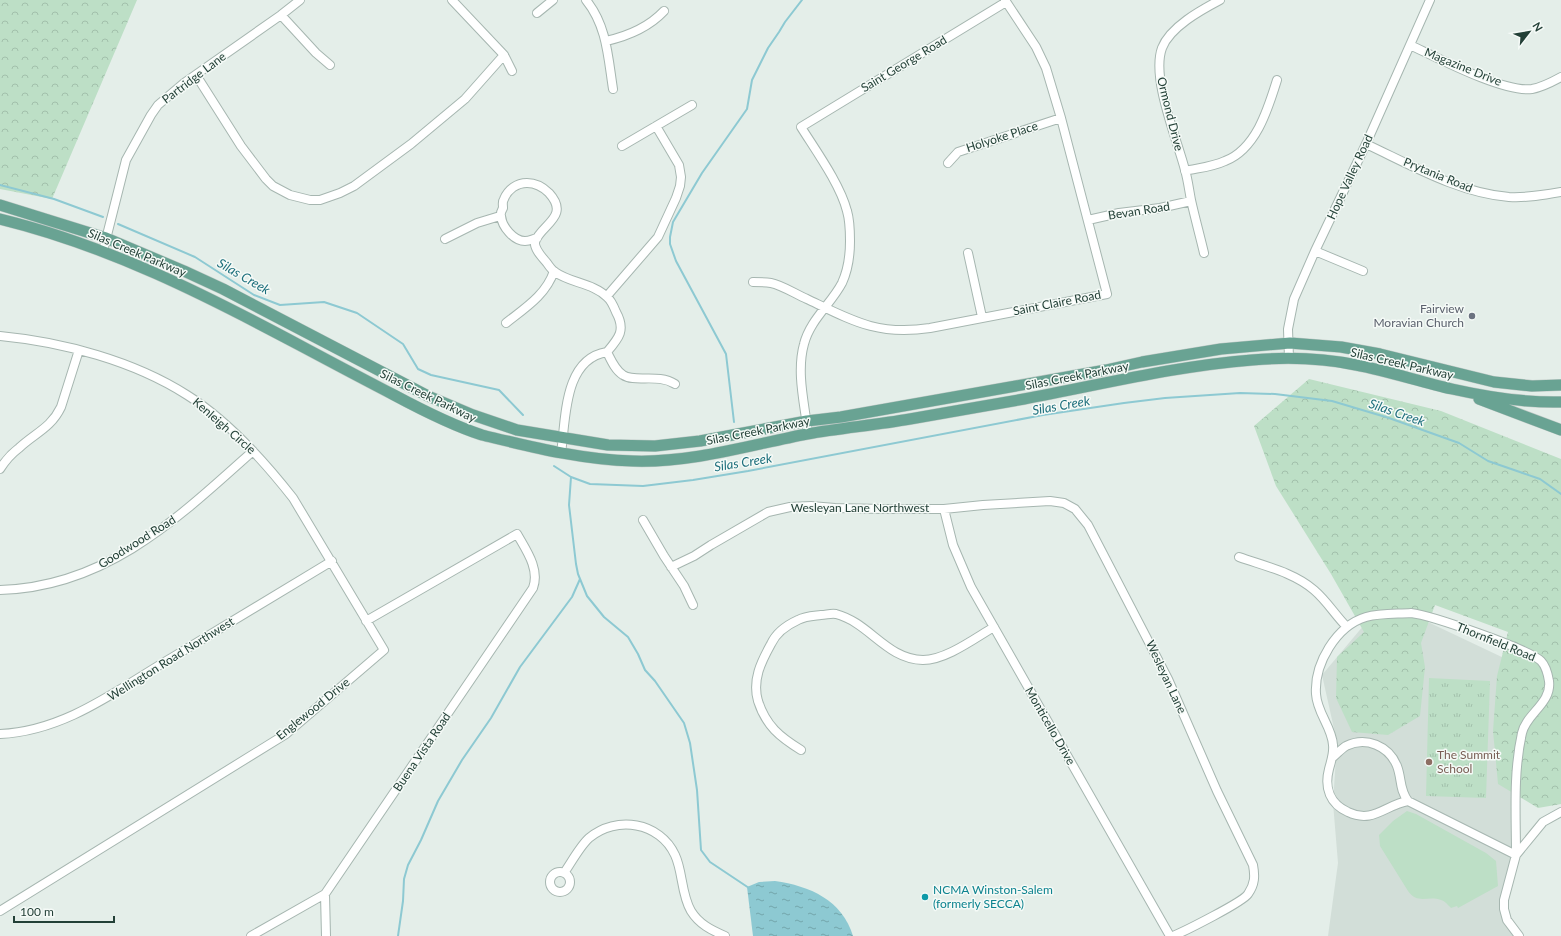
<svg xmlns="http://www.w3.org/2000/svg" width="1561" height="936" font-family="Lato,sans-serif">
<defs>
<pattern id="grass-tufts" width="24" height="20" patternUnits="userSpaceOnUse"><rect width="24" height="20" fill="#bddfc6"/><path d="M3 7l-1-3M5 7V3M7 7l1-3M15 17l-1-3M17 17v-4M19 17l1-3" fill="none" stroke="#a2c0ab"/></pattern>
<pattern id="forest-crowns" width="20" height="18" patternUnits="userSpaceOnUse"><rect width="20" height="18" fill="#bddfc6"/><path d="M2 6a3 3 0 1 1 6 0M12 15a3 3 0 1 1 6 0" fill="none" stroke="#a2c0ab"/></pattern>
<pattern id="water-ripples" width="26" height="14" patternUnits="userSpaceOnUse"><rect width="26" height="14" fill="#8dc9d2"/><path d="M2 4q2-2 4 0t4 0M15 11q2-2 4 0t4 0" fill="none" stroke="#73a5ab"/></pattern>
</defs>
<rect width="100%" height="100%" fill="#e4eee9"/>
<path fill="#d2ded8" d="M1430,623L1529,670L1516,855L1504,909L1519,936H1328L1338,863L1333,803L1337,742L1322,675L1364,625Z"/>
<path fill="url(#grass-tufts)" d="M1429,678L1490,681L1486,798L1426,796Z"/>
<path fill="url(#forest-crowns)" d="M0,0H137L52,199L0,189Z
M1309,379L1441,411L1561,459V804L1538,808L1498,784L1493,731L1497,676L1508,632L1435,605L1421,643L1425,667L1420,716L1388,735L1352,732L1336,698L1337,657L1364,632L1331,574L1276,486L1254,426Z"/>
<path fill="#bddfc6" d="M1407,811L1416,814L1486,853L1496,861L1498,886L1458,908L1457,906L1451,908C1448,905 1445,901 1441,900C1428,895 1418,905 1408,891L1380,846L1379,835L1393,821Z"/>
<path fill="url(#water-ripples)" d="M775,881C810,886 842,900 853,936H753L747,887L759,882Z"/>
<g fill="none" stroke-linecap="round" stroke-linejoin="round">
<path stroke="#8dc9d2" stroke-width="2" d="M0,185L54,199L103,217
M118,224L195,257L254,295L280,305L324,302L357,313L403,344L418,369L431,375L499,390L523,415
M734,422L726,354L676,261L670,244V237L673,222L702,173L747,109L752,80L768,48L779,32L785,22L802,0
M554,466L571,477L590,484L643,486L693,480L748,471L1043,415L1124,403L1165,398L1240,393L1275,394L1332,401L1389,418L1459,443L1488,461L1540,479L1561,494
M571,477L569,505L576,564L578,574L587,596L604,617L628,637L638,654L645,670L655,681L684,723L690,743L697,790L701,850L710,862L749,888
M398,936L403,901L404,879L408,865L421,840L438,801L462,760L491,718L520,667L572,597L580,579"/>
<g stroke="#a6b6b0" stroke-width="10">
<path id="minor" d="M452,0L504,55L512,71
M586,0C607,26 608,57 613,89
M537,13L553,0
M281,15L316,53L330,65
M606,41C628,36 648,28 664,11
M1410,45C1438,58 1504,93 1532,89C1543,87 1552,82 1561,77
M196,75L241,146L266,179L273,186L290,195L310,200H320L340,193L354,186L411,144L465,99L504,55
M1366,144C1411,165 1459,193 1509,197C1527,198 1544,195 1561,192
M622,146L692,105
M948,163L958,152L1061,118
M1185,171C1198,168 1212,167 1225,161C1256,149 1268,109 1277,80
M1088,220L1119,213L1160,208L1191,201
M537,238C533,239 529,241 525,241C514,241 502,227 501,216C500,213 502,210 503,208C503,204 502,202 504,199C508,189 517,183 527,183C535,183 543,187 549,193C571,217 540,225 535,242C534,249 542,257 547,263C549,266 552,270 555,272C570,283 593,283 607,297C611,300 614,307 616,312C626,330 619,338 607,352C563,359 566,420 561,453
M445,239L477,223L500,216
M103,251L126,160L151,115L158,105L184,83L281,15L300,0
M1315,251L1363,271
M968,253L982,317
M1204,253C1200,236 1195,218 1191,200C1189,190 1188,180 1185,170C1177,139 1151,78 1162,48C1170,27 1201,10 1220,0
M753,282C759,282 765,282 771,283C782,285 797,295 807,299C853,321 878,336 930,328L1107,294L1061,118L1046,68L1036,47L1005,0
M607,296L658,237L676,198L680,186L681,177L679,165L656,126
M506,323C525,308 546,295 554,271
M0,336C63,342 134,361 187,395C227,420 264,461 293,498L384,650L286,734L0,911
M607,352C611,360 615,370 623,375C635,383 658,373 675,384
M1289,358L1288,329L1294,299L1315,251L1366,144L1430,0
M808,434C805,405 796,373 804,344C810,320 831,304 842,283C848,270 850,255 850,241C850,231 850,221 847,211C840,184 816,151 801,127L1006,2
M0,469C5,461 11,454 19,448C35,433 51,428 61,407L79,350
M944,509L953,545L971,587L1170,936
M643,520L664,556L684,586L693,605
M1239,557C1264,566 1293,572 1314,590C1327,601 1335,615 1347,627
M671,567L694,556L711,545L768,512L790,507L811,506L835,508L884,509H944L983,505L1050,501L1064,503L1075,509L1088,525L1168,679L1217,791L1253,865C1255,876 1255,884 1248,894C1243,902 1185,931 1173,936
M0,590C107,587 178,518 253,451
M1411,613C1430,615 1529,649 1541,661C1546,666 1548,675 1549,681C1552,703 1526,714 1522,733C1513,773 1516,815 1516,855L1408,801C1385,805 1373,824 1348,812C1330,804 1324,788 1329,769C1331,761 1334,754 1333,745C1332,727 1317,713 1316,694C1314,664 1336,626 1366,617C1380,613 1396,614 1411,613Z
M0,734C66,731 118,689 173,657C226,625 279,593 332,561
M801,750C780,737 766,726 758,701C752,680 761,662 771,644C776,633 787,625 798,620C805,616 812,616 821,615C826,615 831,613 836,614C870,623 886,659 923,660C946,660 975,638 994,627
M1332,758C1337,754 1341,749 1346,746C1366,736 1389,746 1397,766C1402,779 1399,789 1408,801
M550 882a10 10 0 1 1 20 0a10 10 0 1 1-20 0Z
M564,873C571,863 580,846 589,838C616,815 660,822 675,855C683,872 681,894 691,911C699,924 711,930 725,936
M325,894L326,936
M251,936L325,894L533,588C540,569 526,550 517,534L366,621
M1519,936L1507,920L1504,909V900L1516,855L1543,822L1561,812"/>
</g>
<g stroke="#c1cac7" stroke-width="12">
<path id="major" d="M0,205L106,238L184,271L223,289L428,396L473,415L517,430L608,445L655,446L700,441L807,421L841,417L1106,370L1142,362L1221,349L1290,343L1341,347L1380,354L1494,382L1532,386L1561,385
M0,219C107,245 206,295 303,347C333,363 363,379 394,395C422,410 451,425 482,435C532,447 582,460 633,461C692,463 750,445 807,434C841,428 876,425 910,419C948,412 986,406 1024,399C1100,385 1175,366 1252,360C1286,357 1322,358 1356,365C1389,371 1420,382 1452,389C1488,397 1524,403 1561,402
M1479,399L1561,430"/>
</g>
<use href="#minor" stroke="#fff" stroke-width="8"/>
<use href="#major" stroke="#69a393" stroke-width="11"/>
</g>
<circle fill="#6b7280" stroke="#f5faf7" stroke-width="1.5" cx="1472" cy="316" r="4"/>
<circle fill="#8d6e63" stroke="#f5faf7" stroke-width="1.5" cx="1429" cy="762" r="4"/>
<circle fill="#0f9aa8" stroke="#f5faf7" stroke-width="1.5" cx="925" cy="897" r="4"/>
<g text-anchor="middle" stroke-width="3" stroke-linejoin="round" paint-order="stroke">
<g font-size="12" fill="#234037" stroke="#f5faf7">
<text transform="translate(904 64) rotate(-31)" y="4">Saint George Road</text>
<text transform="translate(1463 67) rotate(22)" y="4">Magazine Drive</text>
<text transform="translate(194 78) rotate(-37)" y="4">Partridge Lane</text>
<text transform="translate(1170 114) rotate(76)" y="4">Ormond Drive</text>
<text transform="translate(1002 137) rotate(-18)" y="4">Holyoke Place</text>
<text transform="translate(1438 175) rotate(22)" y="4">Prytania Road</text>
<text transform="translate(1350 177) rotate(-65)" y="4">Hope Valley Road</text>
<text transform="translate(1139 211) rotate(-9)" y="4">Bevan Road</text>
<text transform="translate(137 253) rotate(23)" y="4">Silas Creek Parkway</text>
<text transform="translate(1057 303) rotate(-11)" y="4">Saint Claire Road</text>
<text transform="translate(1402 364) rotate(13)" y="4">Silas Creek Parkway</text>
<text transform="translate(1077 376) rotate(-11)" y="4">Silas Creek Parkway</text>
<text transform="translate(428 396) rotate(26)" y="4">Silas Creek Parkway</text>
<text transform="translate(224 426) rotate(41)" y="4">Kenleigh Circle</text>
<text transform="translate(758 431) rotate(-11)" y="4">Silas Creek Parkway</text>
<text x="860" y="512">Wesleyan Lane Northwest</text>
<text transform="translate(137 542) rotate(-32)" y="4">Goodwood Road</text>
<text transform="translate(1496 642) rotate(22)" y="4">Thornfield Road</text>
<text transform="translate(171 659) rotate(-32)" y="4">Wellington Road Northwest</text>
<text transform="translate(1166 677) rotate(65)" y="4">Wesleyan Lane</text>
<text transform="translate(313 709) rotate(-39)" y="4">Englewood Drive</text>
<text transform="translate(1050 726) rotate(60)" y="4">Monticello Drive</text>
<text transform="translate(422 752) rotate(-56)" y="4">Buena Vista Road</text>
</g>
<g font-size="12" fill="#5b616d" stroke="#f5faf7" text-anchor="end">
<text x="1464" y="313">Fairview<tspan x="1464" dy="14">Moravian Church</tspan></text>
</g>
<g font-size="12" fill="#785e54" stroke="#f5faf7" text-anchor="start">
<text x="1437" y="759">The Summit<tspan x="1437" dy="14">School</tspan></text>
</g>
<g font-size="12" fill="#0d838f" stroke="#f5faf7" text-anchor="start">
<text x="933" y="894">NCMA Winston-Salem<tspan x="933" dy="14">(formerly SECCA)</tspan></text>
</g>
<g font-size="13" font-style="italic" fill="#1d6f7c" stroke="#f5faf7">
<text transform="translate(244 276) rotate(30)" y="5">Silas Creek</text>
<text transform="translate(1061 405) rotate(-10)" y="5">Silas Creek</text>
<text transform="translate(1397 412) rotate(19)" y="5">Silas Creek</text>
<text transform="translate(743 462) rotate(-9)" y="5">Silas Creek</text>
</g>
</g>
<g transform="translate(1529 32) rotate(59)" stroke="#f5faf7" stroke-width="3" paint-order="stroke">
<path d="M0-3L7 15L0 10L-7 15Z" fill="#234037"/>
<text y="-6" font-size="11" font-weight="bold" text-anchor="middle" fill="#234037">N</text>
</g>
<path d="M14 916v6h100v-6" fill="none" stroke="#234037" stroke-width="2"/>
<text x="20" y="916" font-size="12" fill="#234037" stroke="#f5faf7" stroke-width="3" paint-order="stroke">100 m</text>
</svg>
